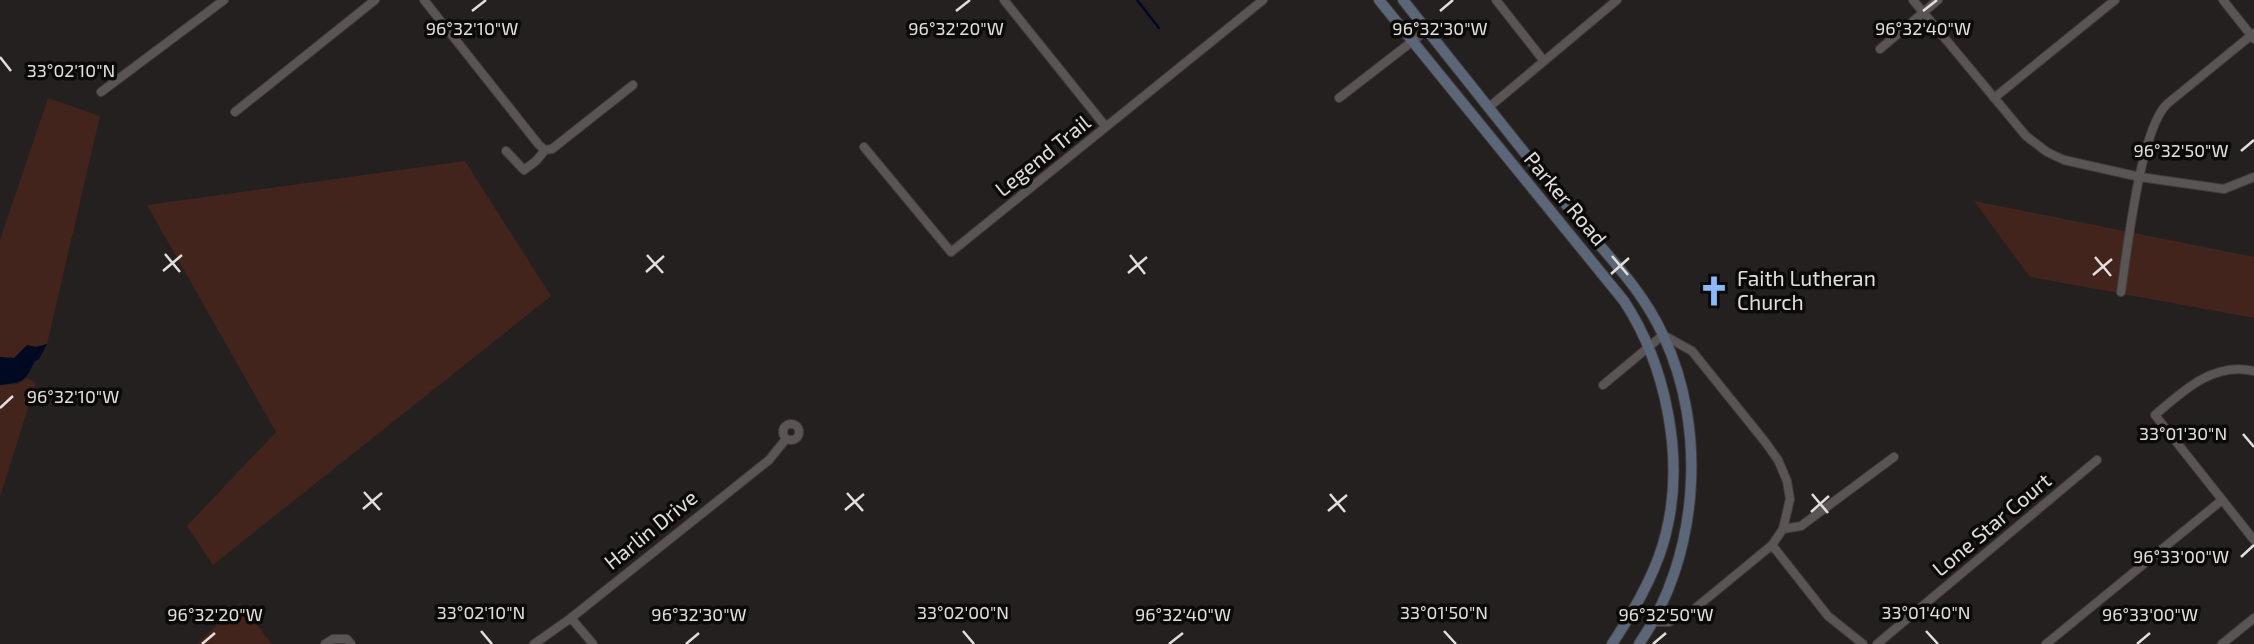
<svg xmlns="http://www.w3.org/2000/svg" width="2254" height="644" font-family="'Exo 2',sans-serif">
<rect width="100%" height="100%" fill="#24201f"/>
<path fill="#42241d" d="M48,98L100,116L47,344L36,347L27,345L14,358L0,357V240Z
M465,161L551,296L213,565L187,526L276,432L147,205Z
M1974,201L2254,257V318L2030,277Z
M27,378L36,383L0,497V385L18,384Z
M240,603L272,644H197Z"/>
<path fill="#000922" d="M47,344L39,359L34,362C25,383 22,382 0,385V357L14,358L27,345L36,347Z"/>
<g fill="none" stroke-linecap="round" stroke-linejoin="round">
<path stroke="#000922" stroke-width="2.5" d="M1137,0L1159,28"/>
<g stroke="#403c3b" stroke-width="10">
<path id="street" d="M424,0L539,145L545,150L552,149L633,85
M1004,0L1106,127
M1496,0L1544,61
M1913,0L2026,136L2047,152L2064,160L2140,177L2224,189L2254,177
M2223,0L2254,39
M1880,49L1938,0
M101,92L224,0
M1339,98L1427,30
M1994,98L2115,0
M1488,108L1617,0
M235,112L375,0
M864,147L951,252L1263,0
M506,151L524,170L536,161L545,150
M2121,292C2127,252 2140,130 2167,104L2254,33
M2254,371C2213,362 2184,390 2155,415L2254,540
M1603,385L1663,335L1692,351L1766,443L1778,460L1787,481L1790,499L1783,529L1772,545L1693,610L1669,622H1653
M783 432a8 8 0 1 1 16 0a8 8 0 1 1-16 0Z
M1783,529L1801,526L1894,457
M1772,545L1828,616L1863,644
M571,618L593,644
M325,644L333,639H347L351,644
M534,644L571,618L769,460L786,439
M1877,644L2097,460
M2046,644L2222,500
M2222,644L2254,618"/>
</g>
<g stroke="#403c3b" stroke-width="12">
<path id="secondary" d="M1379,0L1624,301C1666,365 1685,458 1666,533C1657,572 1634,611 1612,644
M1403,0C1460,72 1517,144 1575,216C1606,254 1642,289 1663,335C1708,429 1699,558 1639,644"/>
</g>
<use href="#street" stroke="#5a5554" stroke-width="8"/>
<use href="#secondary" stroke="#5c6679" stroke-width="10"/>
</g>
<path fill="none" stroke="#e1dedd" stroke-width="2.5" d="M472,11L486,0M956,11L970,0M1440,11L1453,0M1923,11L1937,0M0,57L11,71M2241,151L2254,140M165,254L180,272M647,255L663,273M1130,255L1145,274M1612,256L1628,275M2095,257L2111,276M163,271L182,255M646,272L664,256M1128,273L1147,257M1611,274L1629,258M2093,275L2112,259M0,408L13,396M2243,434L2254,447M364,492L380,510M847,493L863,511M1330,494L1345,512M1812,494L1828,513M363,509L382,493M845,510L864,494M1328,511L1347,495M1811,512L1829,496M2241,557L2254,545M481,631L492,644M963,631L974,644M1444,631L1456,644M1926,631L1938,644M202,644L215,633M686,644L699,633M1169,644L1183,633M1653,644L1666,633M2137,644L2150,633"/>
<defs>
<g id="church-bare" transform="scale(2.415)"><path d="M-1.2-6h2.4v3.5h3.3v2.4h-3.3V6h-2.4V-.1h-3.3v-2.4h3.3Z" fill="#8cb9fc" stroke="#0c0a09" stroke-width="2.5" paint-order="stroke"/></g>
</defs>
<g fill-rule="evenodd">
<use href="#church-bare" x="1714" y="291"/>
</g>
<g text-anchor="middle" stroke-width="7" stroke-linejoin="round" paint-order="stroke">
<g font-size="21" fill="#e1dedd" stroke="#0c0a09">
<text transform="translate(1043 156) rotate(-39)" y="7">Legend Trail</text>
<text transform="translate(1565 199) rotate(50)" y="7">Parker Road</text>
<text transform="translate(1992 525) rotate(-40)" y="7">Lone Star Court</text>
<text transform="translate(651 530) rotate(-39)" y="7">Harlin Drive</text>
</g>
<g font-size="21" fill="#e1dedd" stroke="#0c0a09" text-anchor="start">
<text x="1737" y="286">Faith Lutheran<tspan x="1737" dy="24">Church</tspan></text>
</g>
</g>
<g font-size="18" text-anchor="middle" fill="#e1dedd" stroke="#0c0a09" stroke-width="7" stroke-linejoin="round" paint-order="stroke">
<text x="472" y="35">96°32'10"W</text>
<text x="956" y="35">96°32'20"W</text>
<text x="1440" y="35">96°32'30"W</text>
<text x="1923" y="35">96°32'40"W</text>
<text x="71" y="77">33°02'10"N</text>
<text x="2181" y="157">96°32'50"W</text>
<text x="73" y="403">96°32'10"W</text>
<text x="2183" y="440">33°01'30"N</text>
<text x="2181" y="563">96°33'00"W</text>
<text x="481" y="619">33°02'10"N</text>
<text x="963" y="619">33°02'00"N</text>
<text x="1444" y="619">33°01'50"N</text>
<text x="1926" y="619">33°01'40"N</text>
<text x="215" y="621">96°32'20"W</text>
<text x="699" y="621">96°32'30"W</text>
<text x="1183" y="621">96°32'40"W</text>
<text x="1666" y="621">96°32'50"W</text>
<text x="2150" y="621">96°33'00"W</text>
</g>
</svg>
